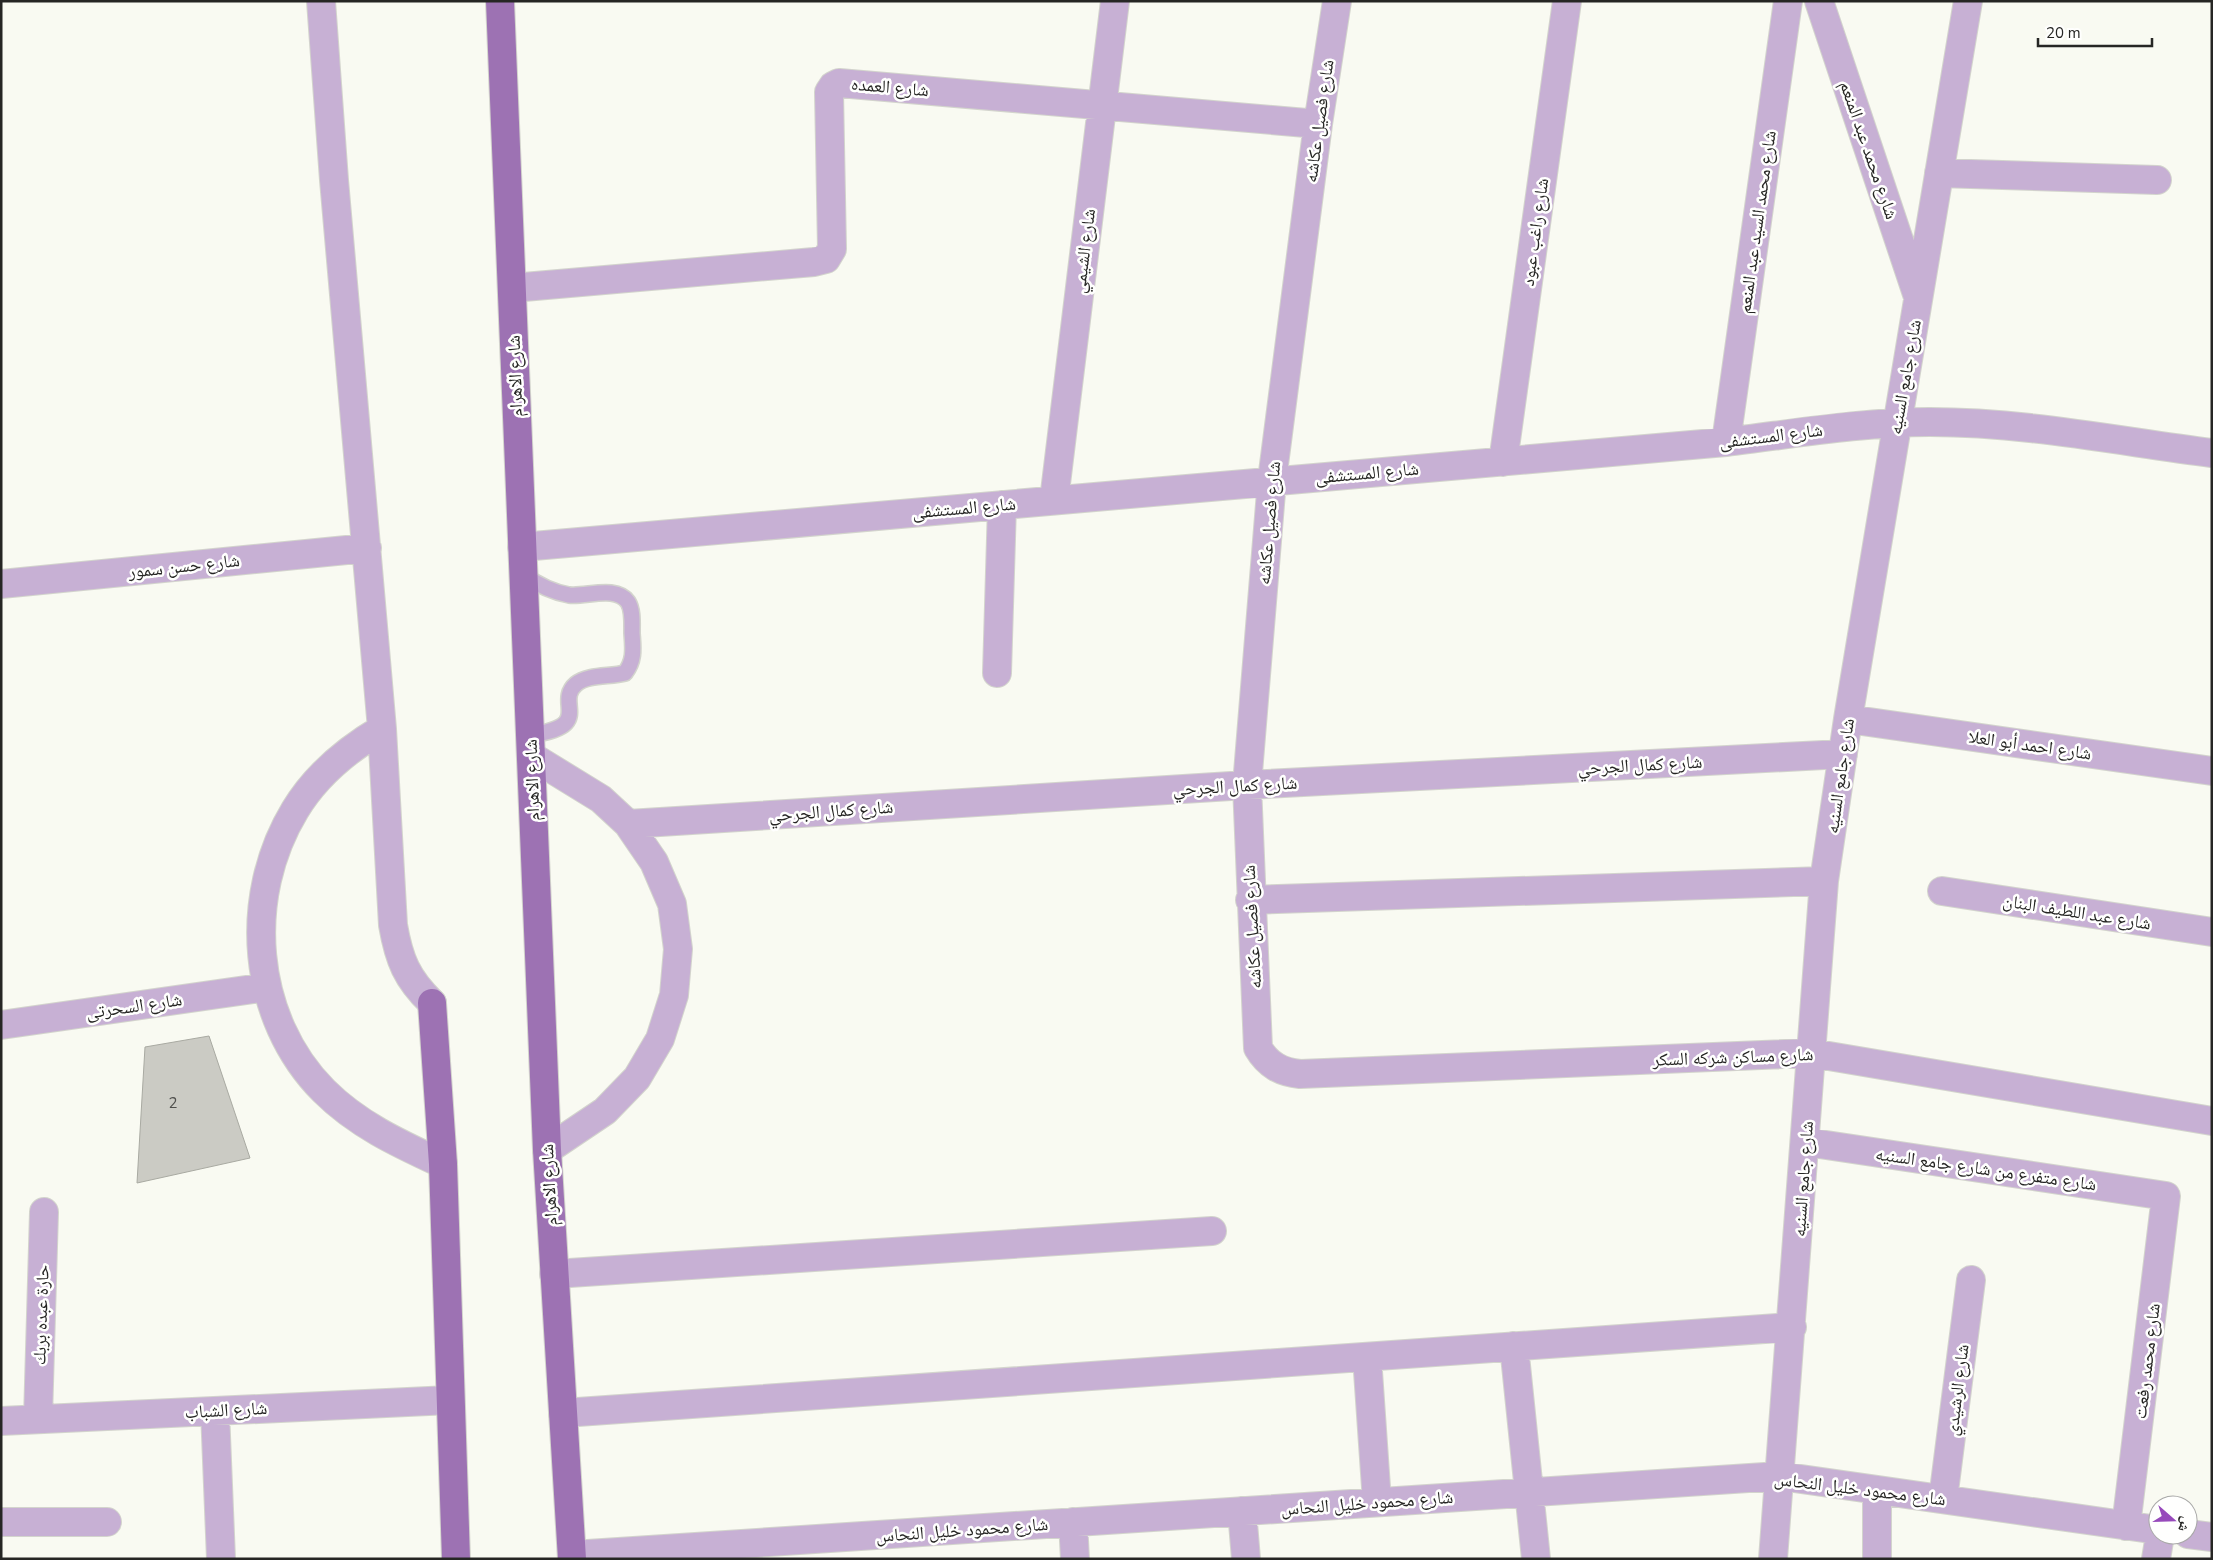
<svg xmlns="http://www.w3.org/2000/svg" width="2213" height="1560" font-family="'Nunito Sans','Noto Naskh Arabic',sans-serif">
<rect width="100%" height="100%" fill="#f9faf2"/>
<path fill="#cbcbc4" stroke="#a9aaa2" d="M209,1036L250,1158L137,1183L145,1047Z"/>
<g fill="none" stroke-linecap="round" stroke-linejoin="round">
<g stroke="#d3d4cd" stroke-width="18">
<path id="lane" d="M524,575C538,585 552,592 569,595C587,597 616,585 628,602C633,610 632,623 632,633C633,648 635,660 625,673C610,677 588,674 576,684C554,703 596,726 530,735"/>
</g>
<g stroke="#d3d4cd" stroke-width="30">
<path id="street" d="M321,1L334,180L382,729L393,925C399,960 407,979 432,1003
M1337,1L1318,124L1272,480L1247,785L1258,1048C1268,1065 1281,1072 1300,1074L1811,1053L2212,1121
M1819,1L1917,294
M1939,173L2157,180
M512,288L814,262L826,259L832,249L829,92L833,86L839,83L1318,124
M1726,442L1788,1
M1503,462L1567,1
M1054,500L1115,1
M522,547L1726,442C1793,434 1861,422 1930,422C2024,422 2118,441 2212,453
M1,584L367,548
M997,673L1002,505
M1848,719L2212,771
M382,729C348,749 316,775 295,810C242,897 251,1018 324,1091C358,1125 400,1144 443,1164
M531,756L601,799L628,824L654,862L672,904L678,949L674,995L660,1039L637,1078L605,1111L547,1150
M628,824L1247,785L1843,754
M1942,891L2212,932
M1250,900L1824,881
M1,1025L267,987
M1806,1142L2166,1196L2126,1526
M554,1274L1212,1231
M1514,1346L1536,1559
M1367,1357L1377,1502
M215,1411L221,1559
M563,1413L1792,1327
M38,1418L44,1212
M1,1421L450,1400
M1943,1499L1971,1280
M1242,1511L1246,1559
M1,1522H107
M1073,1522L1075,1559
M2188,1534L2212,1537
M572,1555L1780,1476L2158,1530
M1773,1559L1824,881L1848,719L1968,1
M1877,1559V1490
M2156,1559L2160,1535"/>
</g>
<g stroke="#d3d4cd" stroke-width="30">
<path id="primary" d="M500,1L547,1150L572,1559
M432,1003L443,1164L456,1559"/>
</g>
<use href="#lane" stroke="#c7b0d4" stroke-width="15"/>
<use href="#street" stroke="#c7b0d4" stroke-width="28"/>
<use href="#primary" stroke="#9d72b3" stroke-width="28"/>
</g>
<g text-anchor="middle" stroke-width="5" stroke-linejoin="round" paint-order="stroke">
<g font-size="15" fill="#4f4f4c">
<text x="173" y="1108">2</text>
</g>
<g font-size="18" fill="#262624" stroke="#fffffe">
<text transform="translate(890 87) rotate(5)" y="6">شارع العمده</text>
<text transform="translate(1319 121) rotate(-82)" y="6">شارع فصيل عكاشه</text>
<text transform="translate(1869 150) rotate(71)" y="6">شارع محمد عبد المنعم</text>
<text transform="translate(1757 222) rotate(-82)" y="6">شارع محمد السيد عبد المنعم</text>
<text transform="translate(1535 232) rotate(-82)" y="6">شارع راغب عبود</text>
<text transform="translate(1084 251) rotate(-83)" y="6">شارع الشيمي</text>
<text transform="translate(515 376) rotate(-92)" y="6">شارع الاهرام</text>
<text transform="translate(1905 377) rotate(-80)" y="6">شارع جامع السنيه</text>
<text transform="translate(1771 436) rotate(-7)" y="6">شارع المستشفى</text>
<text transform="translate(1367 473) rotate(-5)" y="6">شارع المستشفى</text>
<text transform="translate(964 508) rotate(-5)" y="6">شارع المستشفى</text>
<text transform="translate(1269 523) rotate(-85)" y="6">شارع فصيل عكاشه</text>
<text transform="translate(184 566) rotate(-6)" y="6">شارع حسن سمور</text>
<text transform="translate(2030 745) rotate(8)" y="6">شارع احمد أبو العلا</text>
<text transform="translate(1640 765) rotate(-3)" y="6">شارع كمال الجرحي</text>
<text transform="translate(1840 776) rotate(-82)" y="6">شارع جامع السنيه</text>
<text transform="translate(532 780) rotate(-92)" y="6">شارع الاهرام</text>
<text transform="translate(1235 786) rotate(-3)" y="6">شارع كمال الجرحي</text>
<text transform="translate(831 811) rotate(-4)" y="6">شارع كمال الجرحي</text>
<text transform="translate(2077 912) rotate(9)" y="6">شارع عبد اللطيف البنان</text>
<text transform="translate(1252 927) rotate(-93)" y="6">شارع فصيل عكاشه</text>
<text transform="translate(134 1006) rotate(-8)" y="6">شارع السحرتى</text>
<text transform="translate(1733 1057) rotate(-2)" y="6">شارع مساكن شركه السكر</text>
<text transform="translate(1986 1169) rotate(8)" y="6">شارع متفرع من شارع جامع السنيه</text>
<text transform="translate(1803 1179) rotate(-86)" y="6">شارع جامع السنيه</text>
<text transform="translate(549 1185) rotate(-93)" y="6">شارع الاهرام</text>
<text transform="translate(41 1315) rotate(-88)" y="6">حارة عبده بربك</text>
<text transform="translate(2147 1361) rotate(-83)" y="6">شارع محمد رفعت</text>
<text transform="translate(1957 1390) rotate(-83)" y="6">شارع الرشيدي</text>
<text transform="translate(226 1410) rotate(-3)" y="6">شارع الشباب</text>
<text transform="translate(1860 1489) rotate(7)" y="6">شارع محمود خليل النحاس</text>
<text transform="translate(1367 1503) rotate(-4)" y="6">شارع محمود خليل النحاس</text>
<text transform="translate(962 1530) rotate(-4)" y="6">شارع محمود خليل النحاس</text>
</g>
</g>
<rect width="2213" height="1560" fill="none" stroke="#262624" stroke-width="5"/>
<g transform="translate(2173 1520) rotate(110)"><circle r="24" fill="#fffffe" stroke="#a8a8a7"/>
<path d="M0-4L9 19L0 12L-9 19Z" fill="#974abb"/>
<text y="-8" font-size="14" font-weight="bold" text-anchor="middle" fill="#262624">ش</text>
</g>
<path d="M2038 38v8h114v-8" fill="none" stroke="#262624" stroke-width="2.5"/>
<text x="2046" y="38" font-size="15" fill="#262624" stroke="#fffffe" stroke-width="4" paint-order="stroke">20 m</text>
</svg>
